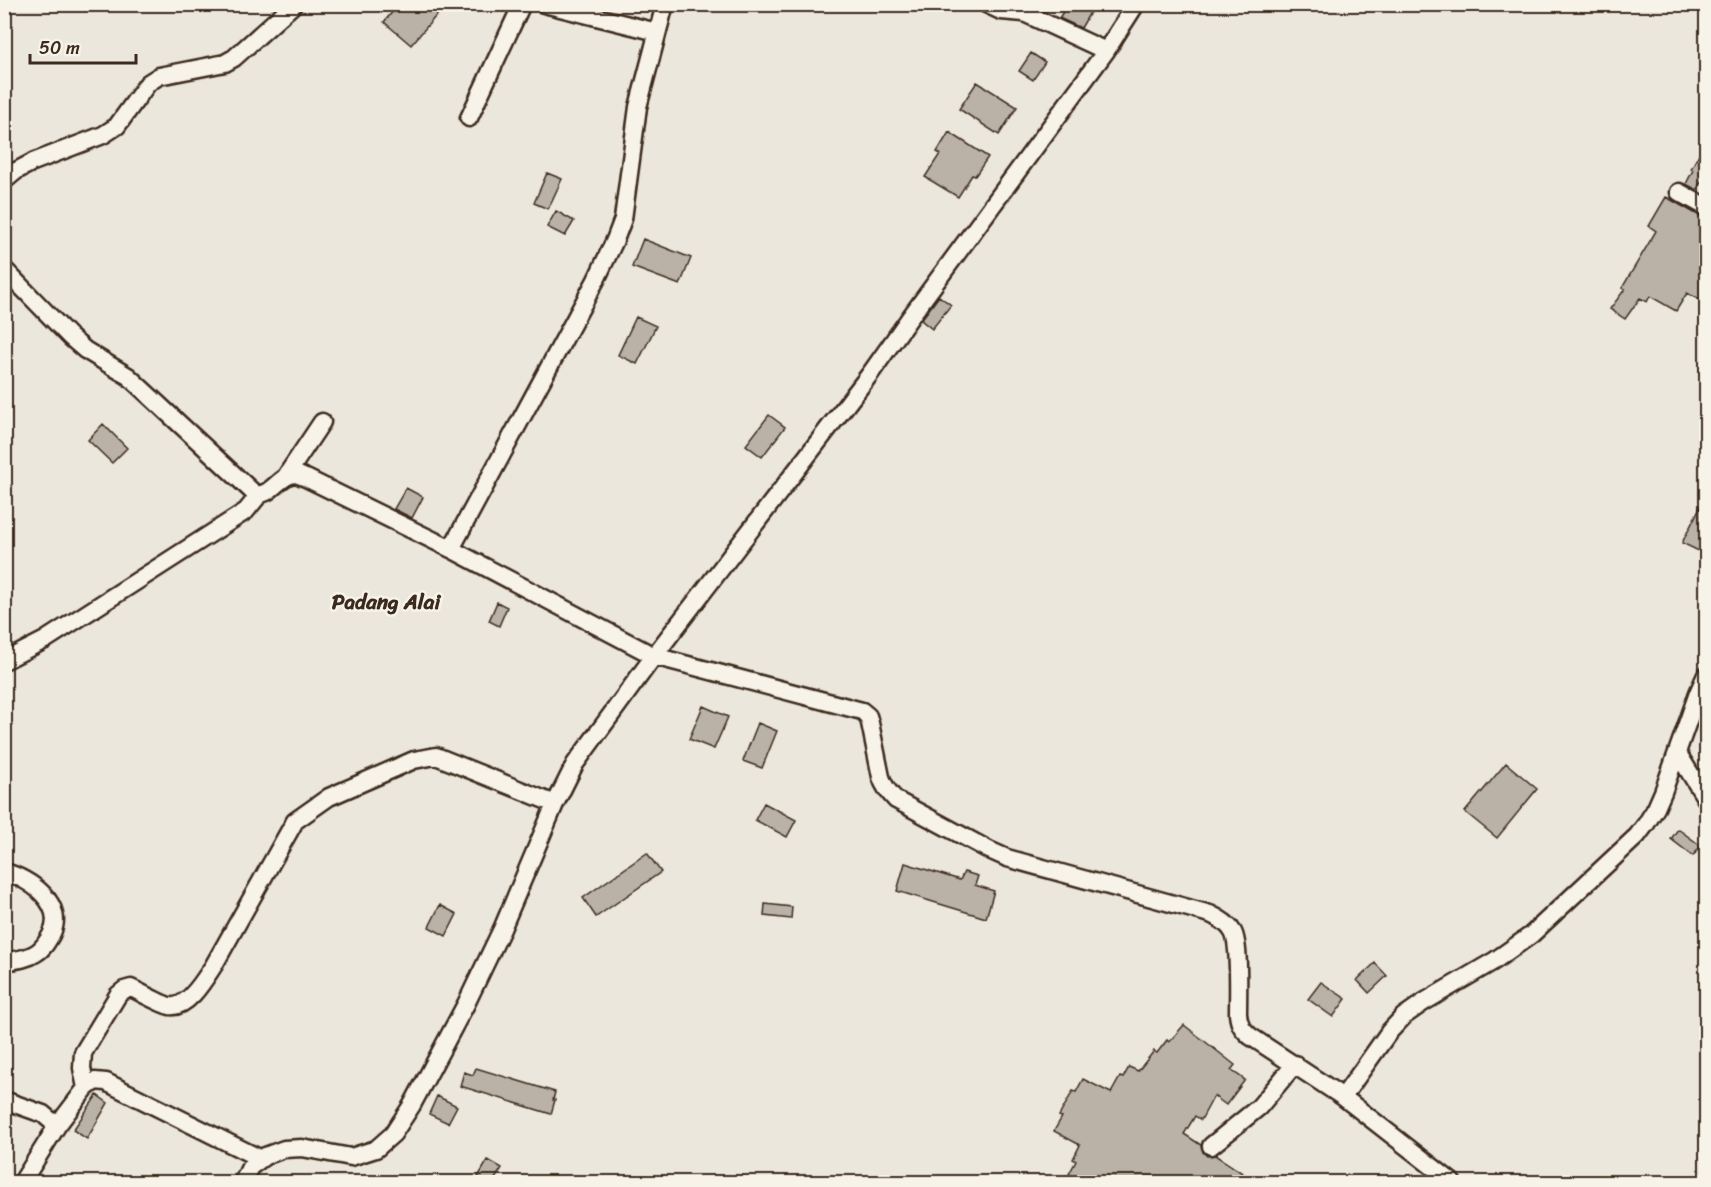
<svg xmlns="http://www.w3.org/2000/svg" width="1711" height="1187" font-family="Sriracha,sans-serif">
<rect width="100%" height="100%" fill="#ece7dc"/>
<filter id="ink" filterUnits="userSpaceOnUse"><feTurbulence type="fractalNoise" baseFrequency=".0167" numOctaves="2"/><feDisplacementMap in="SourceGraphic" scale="12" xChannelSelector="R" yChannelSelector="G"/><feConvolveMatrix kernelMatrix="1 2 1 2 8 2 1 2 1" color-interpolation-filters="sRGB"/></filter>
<g filter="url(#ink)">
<path fill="#bab2a7" stroke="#3b2a1e" stroke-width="1.5" d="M399,4H435L441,10L411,45L384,22Z
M1068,4H1095L1081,28L1059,18Z
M1031,53L1045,62L1033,80L1019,71Z
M977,82L1017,107L999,135L959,109Z
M949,132L988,157L975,176L972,175L958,197L925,177L940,154L937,152Z
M1707,139V186L1700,183L1697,190L1686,184L1693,170L1691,169Z
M547,173L562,179L548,209L534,203Z
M1666,197L1707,220V304L1687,293L1676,311L1650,296L1647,302L1640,298L1625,319L1610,309L1625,289L1622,288L1656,231L1649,226Z
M556,211L574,221L565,236L547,227Z
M643,239L691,258L680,285L632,267Z
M939,296L951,305L932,329L921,320Z
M636,317L656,326L637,364L618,355Z
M769,415L785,427L762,457L746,445Z
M103,424L127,448L112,463L88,440Z
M406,488L423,497L412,518L394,509Z
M1707,493V555L1682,543Z
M497,602L507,607L499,626L489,621Z
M703,706L728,717L714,749L689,739Z
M758,723L777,731L762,768L743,761Z
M1506,763L1537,789L1497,838L1465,812Z
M764,803L796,820L787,837L755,820Z
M1678,829L1701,846L1693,856L1671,839Z
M647,853L661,872L596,917L583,898Z
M905,863L960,880L964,872L978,876L975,885L994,891L986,918L897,891Z
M765,904L792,907L791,919L764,916Z
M440,905L457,914L446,936L429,927Z
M1375,963L1387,976L1369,993L1357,980Z
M1321,982L1346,999L1333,1017L1308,999Z
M1184,1025L1235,1065L1231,1070L1245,1080L1226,1105L1214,1096L1201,1120L1195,1116L1184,1134L1201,1145L1203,1152L1207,1156L1215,1155L1256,1182H1084L1069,1174L1076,1161L1073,1159L1080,1145L1054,1131L1062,1117L1059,1116L1073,1091L1076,1092L1083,1079L1111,1093L1120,1077L1123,1078L1129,1067L1138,1071L1154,1051L1157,1053L1167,1040L1169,1042Z
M476,1068L555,1092L553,1100H555L551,1114L460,1086L464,1072L473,1075Z
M97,1095L108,1103L87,1139L73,1130Z
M437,1096L457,1106L448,1123L429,1114Z
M488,1160L502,1168L493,1182H488L478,1177Z"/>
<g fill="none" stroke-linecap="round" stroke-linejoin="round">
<g stroke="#3b2a1e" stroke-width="21">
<path id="minor" d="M544,4L657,32
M986,4L1001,11L1024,13L1106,51
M469,118L522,4
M4,181L16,171L33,162L103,135L117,126L148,83L159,76L225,63L234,58L294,4
M1679,192L1706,207
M4,269L70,337L85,350L128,376L255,494C272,497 279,474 296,474C299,475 303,477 306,478L451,549L654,656L862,711L868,716L870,723L881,777C884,787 889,793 896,800L989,850L1007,858L1210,914C1219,918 1228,923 1233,932C1240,944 1238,996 1238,1014C1239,1024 1242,1029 1250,1036L1343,1097L1452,1182
M286,476L322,422
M451,549L596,280L615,240L623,219L638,107L665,4
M4,661L45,640L246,511L259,495
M1677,752L1706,799
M4,872C30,878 67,905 51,935C47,942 43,949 36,953C27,959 15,960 4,962
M86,1088L82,1068L83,1053L118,995L124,990L131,988C140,992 163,1005 170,1006C188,1009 206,977 214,965L295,821L329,797L414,760L436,756L555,804
M1343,1097L1389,1032L1404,1016L1424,1002L1494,961L1531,935L1637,836L1646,824L1656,808L1663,792L1698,693L1706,675
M4,1100L43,1114L57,1126
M1211,1146L1259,1107L1295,1064
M22,1182L57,1126L86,1088L95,1081L106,1082L261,1159
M243,1182L250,1167L265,1156L284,1149L302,1148L351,1157L376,1149L393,1134L412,1105L466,1004L502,929L555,804L575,764L654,656L870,374L911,316L1106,51L1136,4"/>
</g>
<use href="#minor" stroke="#f7f3e8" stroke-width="16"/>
</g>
</g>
<g text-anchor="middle" stroke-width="5" stroke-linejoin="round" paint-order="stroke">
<g font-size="21" font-weight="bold" fill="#3b2a1e" stroke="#f7f3e8">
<text x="386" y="609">Padang Alai</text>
</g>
</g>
<rect width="1711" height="1187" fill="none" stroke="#f7f3e8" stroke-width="24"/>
<rect x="12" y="12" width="1687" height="1163" fill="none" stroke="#3b2a1e" stroke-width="2" filter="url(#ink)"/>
<path d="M30 54v9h106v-9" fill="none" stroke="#3b2a1e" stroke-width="3"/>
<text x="39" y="54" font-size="18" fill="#3b2a1e" stroke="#f7f3e8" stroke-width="4.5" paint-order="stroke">50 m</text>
</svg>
